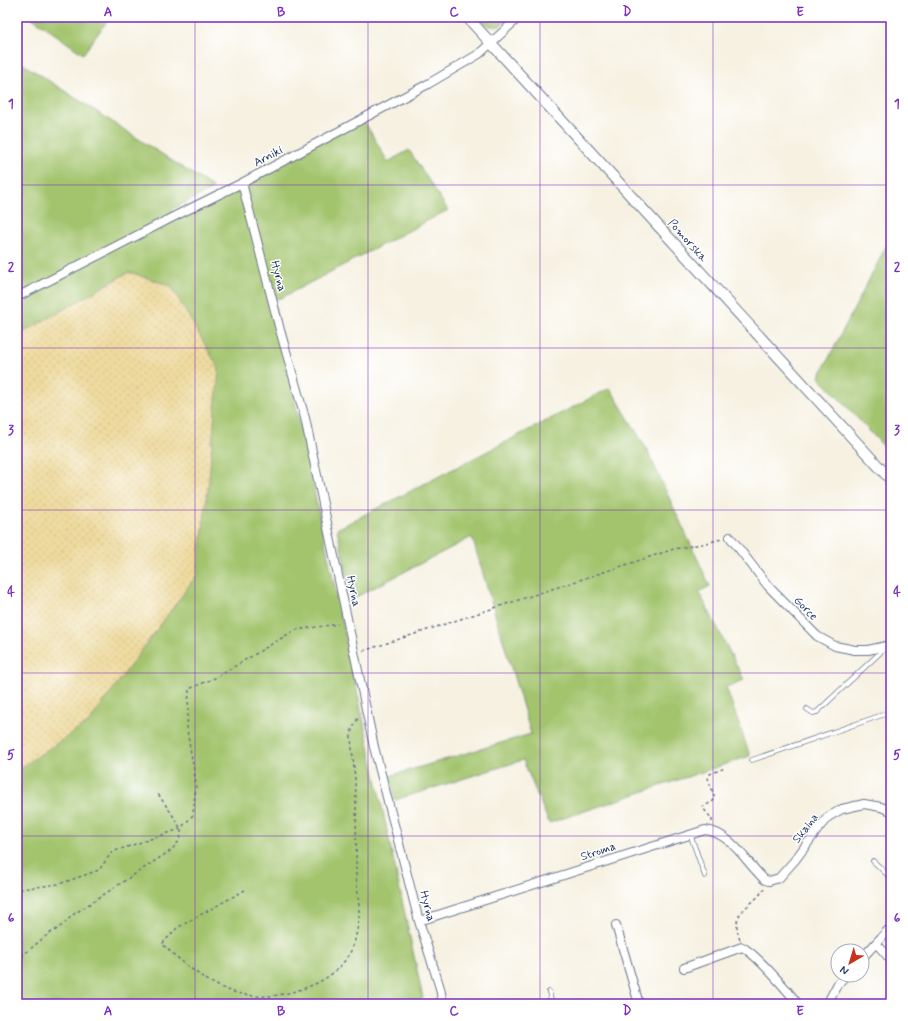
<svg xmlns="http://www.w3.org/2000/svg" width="908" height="1021" font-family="Mynerve,sans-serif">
<defs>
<pattern id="sand-dots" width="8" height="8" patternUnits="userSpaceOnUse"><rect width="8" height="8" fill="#eeda9e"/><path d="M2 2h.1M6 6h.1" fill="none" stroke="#ccbb8a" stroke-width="1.8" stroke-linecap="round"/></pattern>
</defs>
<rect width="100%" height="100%" fill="#fff"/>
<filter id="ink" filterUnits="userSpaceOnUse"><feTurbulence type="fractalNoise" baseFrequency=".025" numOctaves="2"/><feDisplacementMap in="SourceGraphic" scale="8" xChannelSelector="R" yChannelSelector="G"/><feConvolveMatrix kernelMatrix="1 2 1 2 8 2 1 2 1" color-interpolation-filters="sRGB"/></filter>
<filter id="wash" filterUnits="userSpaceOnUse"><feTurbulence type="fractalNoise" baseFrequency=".012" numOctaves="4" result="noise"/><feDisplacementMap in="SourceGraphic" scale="16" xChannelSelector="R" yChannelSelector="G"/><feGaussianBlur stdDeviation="0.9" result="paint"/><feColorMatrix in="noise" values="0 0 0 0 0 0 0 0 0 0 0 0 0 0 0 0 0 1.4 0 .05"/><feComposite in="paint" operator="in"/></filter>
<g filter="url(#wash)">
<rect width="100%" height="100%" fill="#f6f1e1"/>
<path fill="#a3c46d" stroke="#5f7a66" d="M31,17H110L83,54Z
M479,17H509L500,26H488Z
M17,60L214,188L171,210L177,215L363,119L388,162L409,150L448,210L281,298L273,299L423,998L416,1004H17Z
M891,237V454L819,377Z
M610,388L646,448L710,586L699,592L744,680L726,687L750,756L549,823L523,760L395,800L390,776L531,734L472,537L352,599L337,529Z"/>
<path fill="url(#sand-dots)" stroke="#84847e" d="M129,272L171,286L219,369L208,489L197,575L89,722L17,770V341L24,332Z"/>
</g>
<g filter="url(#ink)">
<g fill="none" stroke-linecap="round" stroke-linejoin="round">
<g stroke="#68738c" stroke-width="5.5">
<path id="service" d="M807,709L813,713L817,712L885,648
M752,760L891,712
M690,834L705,876
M873,861L891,878
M549,992L552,1004"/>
</g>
<g stroke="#68738c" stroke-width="10">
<path id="minor" d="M242,183L280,330L305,418L374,747L419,921L440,988L443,1004
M17,297L177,215L242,183L428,84L479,54L519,17
M730,537L768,586L817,636L835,646L855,650H868L891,645
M419,921L705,830C732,833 746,863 765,880L769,881L779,878L795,860L821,825L828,817L842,809L864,804L881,807L891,811
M616,925L639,1004
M876,943L891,960
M862,958L891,927
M684,968L742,947C756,954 788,991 798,1004
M827,1004L837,985L846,975"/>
</g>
<g stroke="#68738c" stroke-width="12">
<path id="tertiary" d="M467,17L891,480"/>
</g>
<path stroke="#68738c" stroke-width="1.5" stroke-dasharray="3 3" stroke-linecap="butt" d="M363,651L674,549L702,544L722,539
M712,822V819L702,807L712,802L715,799L708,778L710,774L725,768
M245,890L177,928L162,944C200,978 233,1006 288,993C312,987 334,978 348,956C354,947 356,936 358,925C361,911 357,891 356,876C356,844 357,812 355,780C354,765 352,751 351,737L352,730L358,718
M17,920L21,889L59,884L99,870L112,852L180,829L193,815L196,783L187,730L189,689L217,677L295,630L338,624
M740,940C729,909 750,910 764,889
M17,960L47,935L59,928L74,914L170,851C176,846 181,840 181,832C181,825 163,802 158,794"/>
<use href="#service" stroke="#fff" stroke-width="4"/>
<use href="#minor" stroke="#fff" stroke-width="8"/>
<use href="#tertiary" stroke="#fff" stroke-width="10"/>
</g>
</g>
<path fill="none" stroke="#7b2cbf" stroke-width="1" stroke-opacity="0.55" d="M195,17V1004M368,17V1004M540,17V1004M713,17V1004M17,185H891M17,348H891M17,510H891M17,673H891M17,836H891"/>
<g text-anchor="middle" stroke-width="3" stroke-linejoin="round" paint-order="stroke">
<g font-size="12" fill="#1b2f5e" stroke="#fff">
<text transform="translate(268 156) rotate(-28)" y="4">Arniki</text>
<text transform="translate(688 240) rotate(48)" y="4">Pomorska</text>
<text transform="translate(279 276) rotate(75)" y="4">Hyrna</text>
<text transform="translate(354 591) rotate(78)" y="4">Hyrna</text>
<text transform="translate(806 608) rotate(46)" y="4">Gorce</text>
<text transform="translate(805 828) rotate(-52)" y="4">Skalna</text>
<text transform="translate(598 851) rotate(-18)" y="4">Stroma</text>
<text transform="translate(428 906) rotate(75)" y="4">Hyrna</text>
</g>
</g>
<rect width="908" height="1021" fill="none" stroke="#fff" stroke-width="44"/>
<g transform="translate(850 963) rotate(218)"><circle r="19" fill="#ffffff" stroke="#a4acbf"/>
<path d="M0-3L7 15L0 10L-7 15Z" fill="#c8321e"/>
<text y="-6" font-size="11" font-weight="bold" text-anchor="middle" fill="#1b2f5e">N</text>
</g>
<rect x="22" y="22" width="864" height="977" fill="none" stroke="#7b2cbf" stroke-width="1.5"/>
<g font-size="13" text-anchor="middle" font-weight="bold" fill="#7b2cbf">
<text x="108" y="16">A</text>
<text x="281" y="16">B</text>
<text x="454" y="16">C</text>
<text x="627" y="16">D</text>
<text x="800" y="16">E</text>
<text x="11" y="108">1</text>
<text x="897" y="108">1</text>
<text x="11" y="271">2</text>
<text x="897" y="271">2</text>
<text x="11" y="434">3</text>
<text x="897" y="434">3</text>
<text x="11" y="596">4</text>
<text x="897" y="596">4</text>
<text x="11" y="759">5</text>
<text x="897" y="759">5</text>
<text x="11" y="922">6</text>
<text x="897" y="922">6</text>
<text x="108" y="1015">A</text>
<text x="281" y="1015">B</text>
<text x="454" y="1015">C</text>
<text x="627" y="1015">D</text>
<text x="800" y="1015">E</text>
</g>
</svg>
